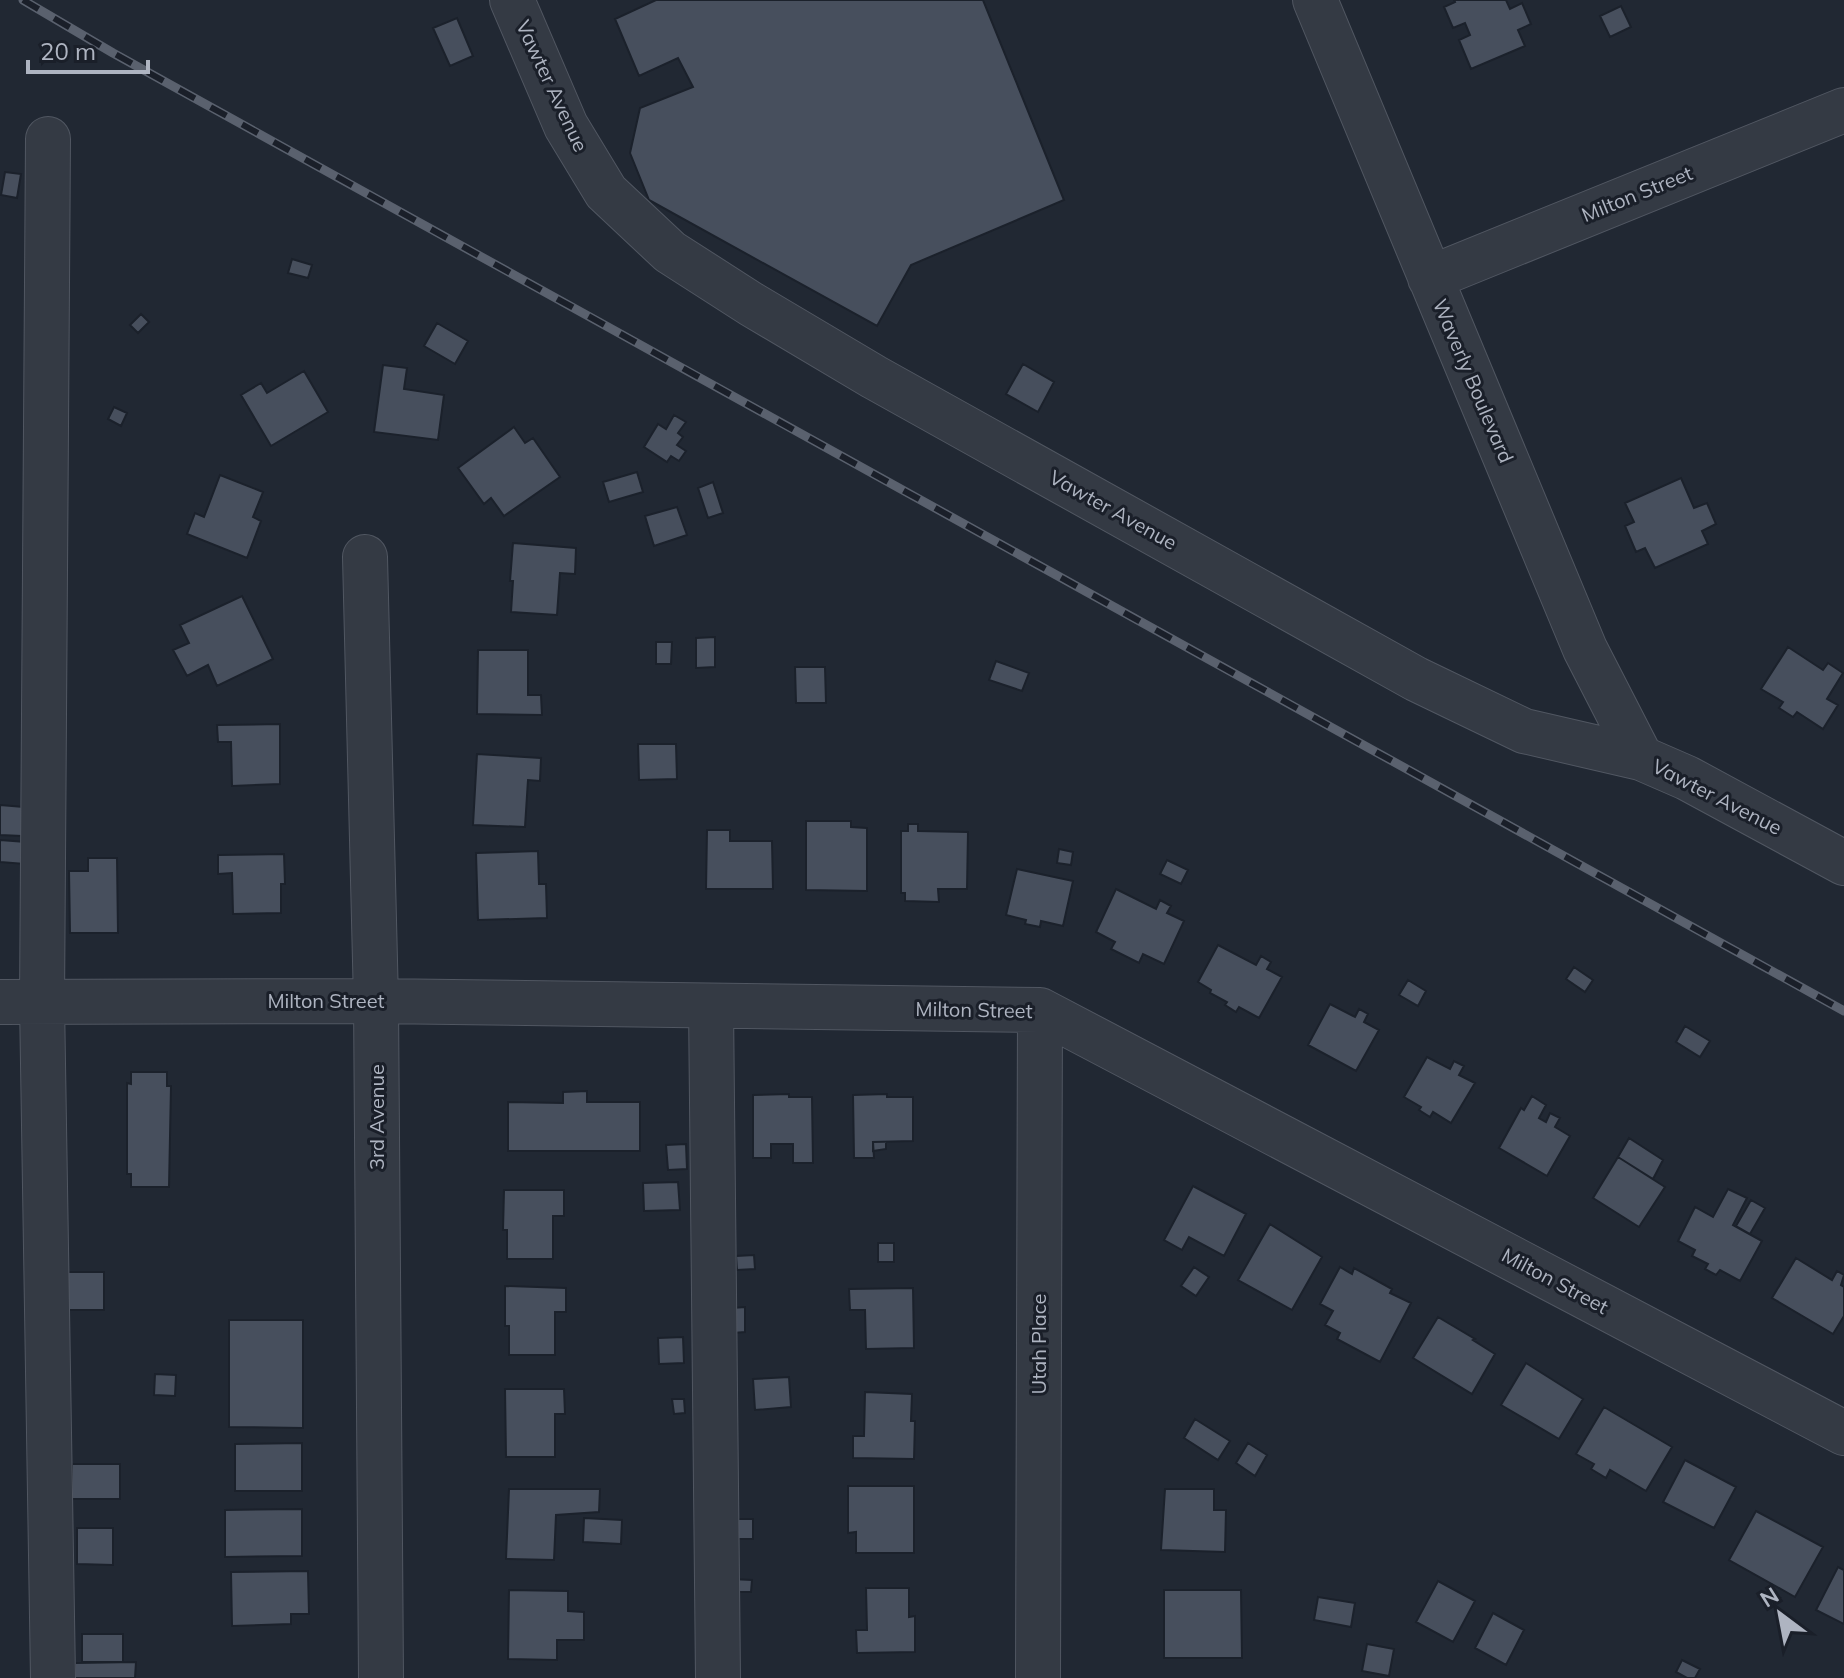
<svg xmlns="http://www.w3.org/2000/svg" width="1844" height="1678" font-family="Mulish,sans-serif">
<rect width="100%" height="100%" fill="#212833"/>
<path fill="#474f5d" stroke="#1b212b" stroke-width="2" d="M656,0H983L1064,200L911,265L877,326L649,200L630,153L640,108L693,87L678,58L639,76L615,19Z
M1454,0H1506L1510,9L1522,3L1531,24L1518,30L1525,46L1471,69L1459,40L1470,35L1465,23L1453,28L1444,7L1455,2Z
M1621,6L1631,27L1610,37L1600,16Z
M457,18L473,56L450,66L433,28Z
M5,172L21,174L17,198L1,195Z
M292,259L312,265L308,278L288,273Z
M141,314L149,322L138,333L130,325Z
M437,323L468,341L455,364L424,346Z
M1023,364L1054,382L1038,412L1006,394Z
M383,365L407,368L404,389L444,395L438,440L374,432Z
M304,371L328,412L271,446L241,395L261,383L267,393Z
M114,407L127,413L121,426L108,419Z
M674,415L686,422L678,433L683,437L677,445L686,451L679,461L671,456L667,462L644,447L658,424L666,429Z
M514,427L525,443L533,438L560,477L504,516L491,498L484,504L458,468Z
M637,472L643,492L609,502L603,482Z
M220,475L263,492L253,517L261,521L247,558L187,534L195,513L204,517Z
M1681,478L1694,508L1707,503L1716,524L1702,531L1708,544L1655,568L1645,548L1636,552L1625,526L1634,522L1625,503Z
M713,482L723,513L708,518L698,488Z
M677,507L687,535L654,546L645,516Z
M513,543L576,548L575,574L560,573L557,615L511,612L513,581H510Z
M242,596L273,659L217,686L208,665L187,676L173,650L189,643L180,625Z
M715,637V667L696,668V638Z
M656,642H672L671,664H656Z
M1788,647L1823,670L1828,663L1843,673L1827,699L1838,705L1823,729L1797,712L1793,717L1779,708L1783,702L1761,689Z
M478,650H528V695H541L542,715L477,714Z
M996,661L1029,673L1022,691L989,680Z
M795,667H825L826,703H796Z
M280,724V784L232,786L231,742H218L217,725Z
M638,744H676L677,779L639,780Z
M477,754L541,758L540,781L528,780L525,827L473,825Z
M0,805L24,807L22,836L0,835Z
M806,821H851V827L867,828V891L806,890Z
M908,824H918V831L968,832L967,889H938L939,902L905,901V893H901V831H908Z
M707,830H730V841H772L773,889H706Z
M0,840L26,842L25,864L0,862Z
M1059,849L1073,852L1071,865L1057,863Z
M538,851L539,884H546L547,918L478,920L476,853Z
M284,854L285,884H281V913L233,914L232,873L218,874V855Z
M88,858H117L118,933H70L69,871H88Z
M1167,860L1188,870L1181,884L1160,874Z
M1017,869L1073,881L1063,926L1041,921L1040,927L1025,924L1026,920L1006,915Z
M1116,889L1156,909L1160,900L1171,906L1167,913L1184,921L1164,964L1143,954L1139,963L1111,949L1115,942L1096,932Z
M1218,945L1256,965L1261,956L1271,962L1267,969L1282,977L1259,1018L1239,1007L1236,1012L1225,1005L1227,1002L1210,993L1211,990L1198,982Z
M1574,967L1593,980L1585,992L1566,979Z
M1408,980L1426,991L1418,1006L1399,995Z
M1330,1004L1355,1017L1359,1009L1368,1014L1364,1022L1379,1030L1356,1071L1308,1045Z
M1685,1026L1710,1041L1700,1057L1676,1042Z
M1427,1057L1450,1069L1454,1061L1464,1066L1459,1075L1475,1083L1451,1123L1433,1112L1430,1117L1419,1110L1421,1107L1404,1097Z
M131,1072H167V1086H171L169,1187H131V1174H127V1083L131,1084Z
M587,1091V1102H640V1151H508V1102L563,1103V1092Z
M789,1094V1097H812L813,1163H793V1144H771V1158H753V1095Z
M887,1094V1097H913V1141L873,1142L874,1158H854L853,1095Z
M1532,1096L1546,1105L1539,1118L1546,1122L1550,1113L1560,1118L1555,1127L1570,1136L1547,1176L1499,1148L1521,1108L1524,1110Z
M1629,1138L1663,1160L1653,1179L1618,1157Z
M873,1142H886V1149L873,1151Z
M686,1144L687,1169L668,1170L666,1145Z
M1618,1157L1665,1187L1639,1227L1593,1198Z
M678,1182L680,1210L644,1211L643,1183Z
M1193,1186L1246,1214L1224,1256L1189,1237L1182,1250L1164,1240Z
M1728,1189L1747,1198L1733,1225L1762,1241L1740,1281L1720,1270L1716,1275L1705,1269L1708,1264L1692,1256L1695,1250L1678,1241L1695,1207L1713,1217Z
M504,1190H564V1216H553V1259H507V1230H503Z
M1751,1200L1765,1208L1750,1234L1736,1226Z
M1270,1224L1322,1257L1292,1310L1238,1280Z
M878,1243H894V1262H878Z
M754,1255L755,1269L737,1270L736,1256Z
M1796,1258L1832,1280L1837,1271L1844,1275L1841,1285L1844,1287V1316L1833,1334L1772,1298Z
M1194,1267L1209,1277L1196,1296L1181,1286Z
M1340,1267L1352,1274L1354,1268L1392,1289L1390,1293L1411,1303L1380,1362L1337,1339L1340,1333L1325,1325L1333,1311L1320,1304Z
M68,1272H104V1310H68Z
M505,1286L566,1288V1312H555V1355H509V1326H505Z
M913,1288L914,1348L866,1349L865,1310H850L849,1289Z
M745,1307V1332L733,1333L732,1308Z
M1438,1317L1475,1339L1473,1340L1495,1354L1472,1394L1413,1358Z
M229,1320H303V1428L229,1427Z
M683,1337L684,1363L659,1364L658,1338Z
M1526,1363L1583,1399L1559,1439L1501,1405Z
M155,1374L176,1375L175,1396L154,1395Z
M789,1377L791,1407L755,1410L753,1379Z
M505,1389H564L565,1414H555V1457H506Z
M865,1392L912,1394L911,1421H915L914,1459L853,1458V1436H864Z
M672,1399H684L685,1413L674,1414Z
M1604,1407L1672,1447L1646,1491L1610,1470L1606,1478L1591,1469L1594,1464L1576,1454Z
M1195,1419L1230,1441L1218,1460L1184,1438Z
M302,1443V1491H235V1444Z
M1248,1443L1267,1455L1255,1476L1236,1463Z
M1685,1460L1736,1487L1714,1528L1663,1502Z
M72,1464H120V1499H72Z
M848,1486H914V1553H856V1532L848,1533Z
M509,1489H600L599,1512L556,1515L554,1560L506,1559Z
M1165,1489H1214V1510H1226L1225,1552L1161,1550Z
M302,1509V1556L225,1557V1510Z
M1756,1511L1823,1547L1795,1597L1729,1560Z
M584,1518L622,1520L621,1544L583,1542Z
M737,1519H753V1539H737Z
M77,1528H113V1565L77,1564Z
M1838,1567L1844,1570V1624L1816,1610Z
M308,1571L309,1614H291V1624L232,1626L231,1572Z
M731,1579L752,1580L751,1592H731Z
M1438,1581L1475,1601L1453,1642L1416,1622Z
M866,1588H909V1617L915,1616V1652L857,1653L856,1630H867Z
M509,1590L568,1591V1611L584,1612V1640H557V1660L508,1659Z
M1164,1590H1241L1242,1658H1164Z
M1318,1597L1355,1603L1351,1627L1314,1620Z
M1493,1613L1524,1630L1506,1665L1475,1648Z
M82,1634H123V1662H82Z
M1367,1644L1394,1649L1389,1676L1362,1671Z
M1682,1660L1700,1669L1695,1678H1687L1676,1672Z
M136,1662L135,1678H75V1663Z"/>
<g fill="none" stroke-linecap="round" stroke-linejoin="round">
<g stroke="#515762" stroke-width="46">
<path id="minor" d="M512,0L566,126L606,192L670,252L751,304L874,377L1416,679L1524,731L1641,758L1687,778L1844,863
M1315,0L1585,649L1641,758
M48,139L42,1002L53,1678
M1430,278L1844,110
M365,557L376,1001L381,1678
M0,1002L376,1001L1040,1010L1844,1433
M711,1006L718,1678
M1038,1678L1040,1010"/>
</g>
<use href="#minor" stroke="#343a44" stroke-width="44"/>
<g stroke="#5a616e" stroke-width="9">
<path id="rail" d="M23,0L113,53L1844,1011"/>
</g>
<use href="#rail" stroke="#1a1f29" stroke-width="6" stroke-dasharray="18" stroke-linecap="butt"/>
</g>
<g text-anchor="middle" stroke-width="6" stroke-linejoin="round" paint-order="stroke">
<g font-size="20" fill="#aeb4c1" stroke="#1a1f29">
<text transform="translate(552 86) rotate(65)" y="7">Vawter Avenue</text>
<text transform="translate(1637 194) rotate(-22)" y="7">Milton Street</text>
<text transform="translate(1473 381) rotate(67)" y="7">Waverly Boulevard</text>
<text transform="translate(1113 510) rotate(29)" y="7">Vawter Avenue</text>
<text transform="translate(1717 797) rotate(27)" y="7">Vawter Avenue</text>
<text x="326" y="1008">Milton Street</text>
<text transform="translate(974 1010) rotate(1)" y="7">Milton Street</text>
<text transform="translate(377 1117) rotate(-90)" y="7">3rd Avenue</text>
<text transform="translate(1555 1281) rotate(28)" y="7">Milton Street</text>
<text transform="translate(1039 1344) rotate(-90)" y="7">Utah Place</text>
</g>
</g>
<g transform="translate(1780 1614) rotate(328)" stroke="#1a1f29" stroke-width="6" paint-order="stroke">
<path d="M0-6L14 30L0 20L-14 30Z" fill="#aeb4c1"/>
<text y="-12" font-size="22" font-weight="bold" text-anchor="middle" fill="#aeb4c1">N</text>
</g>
<path d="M28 60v12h120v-12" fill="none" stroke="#aeb4c1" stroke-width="4"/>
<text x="40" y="60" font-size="24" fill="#aeb4c1" stroke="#1a1f29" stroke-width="6" paint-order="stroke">20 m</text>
</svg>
